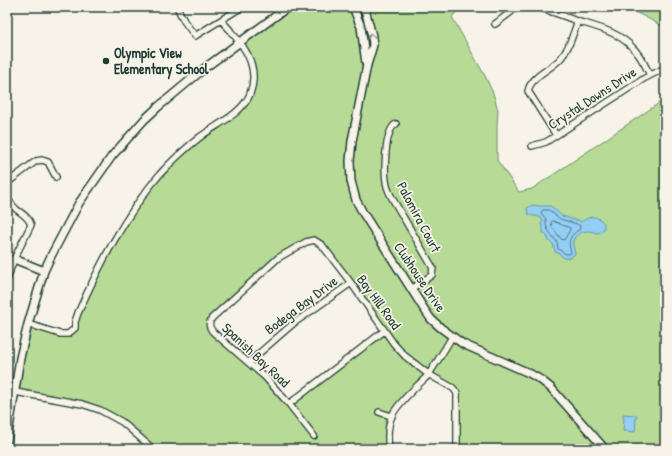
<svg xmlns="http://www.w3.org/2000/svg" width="672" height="456" font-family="'Patrick Hand',sans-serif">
<rect width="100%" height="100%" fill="#f7f3e8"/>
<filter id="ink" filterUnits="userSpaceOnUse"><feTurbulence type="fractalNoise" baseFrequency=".025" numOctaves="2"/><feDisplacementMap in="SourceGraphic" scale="8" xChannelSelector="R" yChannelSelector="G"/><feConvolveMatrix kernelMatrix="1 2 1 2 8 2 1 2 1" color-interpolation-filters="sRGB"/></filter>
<g filter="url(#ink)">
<path fill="#b7db96" stroke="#6b8c65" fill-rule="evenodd" d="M291,7H461L452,17L485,76L493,93L498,110L497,125V160L519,192L532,189L665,99V449H457V397L453,390L429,375L390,419L389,449H153L125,427L101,413L88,408L16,394L29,327L70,333L104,262L134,214L152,188L178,160L207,135L239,113L249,101L253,65L240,46ZM309,243H314L321,247L351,285L384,333L288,406L263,378L210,327L213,320L279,259Z
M625,7H665V28L649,19Z"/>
<path fill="#94cef4" stroke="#6594a7" d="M532,205L540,206H551L562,216L575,220H578L581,222C590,216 595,214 604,223V229C602,231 601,232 598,233C595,233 592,231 589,231C582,231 575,235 573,241C572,246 575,250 575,254L570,258H564L558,253L555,252L553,244L549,241L546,234L543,233V228L541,224L543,221L541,218C537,215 532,217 528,214L527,208Z
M623,414L637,415L636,418L635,432L623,431L624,418H623Z"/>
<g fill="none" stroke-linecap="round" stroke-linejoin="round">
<path stroke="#4e7781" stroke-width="1" d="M543,210H549L560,219L577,224L580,226V229C570,235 567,241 571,252L570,254H566L558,249L557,242L553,237L551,234L548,230L546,225V219L541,213L542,211Z
M553,221L570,228V230L564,240L561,239L552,227L551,223Z"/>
<g stroke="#1f3d34" stroke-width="8">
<path id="minor" d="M177,7L184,21L195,36L242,7
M539,7C552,12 564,16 577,21C596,27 617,31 632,47C640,54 645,65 650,75
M221,20L230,30
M495,24L511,12L515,7
M396,124C384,130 384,174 387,186C388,190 390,194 392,198L433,268L432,275L411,289
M556,135L528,91C531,76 552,69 561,58C570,48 573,33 578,21
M532,146L546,142L645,78L665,68
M7,183L36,161L42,160L48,162L56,177
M7,199C10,202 13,206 16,209C22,214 29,217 31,225L14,259L7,280
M28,324L60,334H68L75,328V322L78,313C100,264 125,215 160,174C172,161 186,148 200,137C217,124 242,114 250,94C259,70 248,50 232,33
M249,362L294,323L351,283
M15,392L82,404L100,410L122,422L153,449
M289,404L384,331
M379,412L391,416
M314,436L289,404L265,377L213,332C209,327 208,324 212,318L278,258L306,242L314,240L322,245L351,283L394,344L405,356L428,374L453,388L457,393V449
M389,449C384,416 397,406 418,385C422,381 426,378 429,374C437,362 445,349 452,337"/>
</g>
<g stroke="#1f3d34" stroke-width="10">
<path id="tertiary" d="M353,7L361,27L366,63
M363,7L366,13L372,36L373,45L367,65L352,141L350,161L351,181L356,200L363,213L424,309L431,319L441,328L463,344L529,373L541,380L551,388L605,449
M14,259L44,271
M7,441L20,358L28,324L44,271L51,256L79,203L112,156L144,120L158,107L206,67L288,7"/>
</g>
<use href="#minor" stroke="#f7f3e8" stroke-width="5.5"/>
<use href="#tertiary" stroke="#f7f3e8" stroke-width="7"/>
</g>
<defs><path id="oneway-chevron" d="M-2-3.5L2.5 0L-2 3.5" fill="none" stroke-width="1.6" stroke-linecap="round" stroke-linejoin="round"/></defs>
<use stroke="#8b988e" href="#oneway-chevron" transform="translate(371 36) rotate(-100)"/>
</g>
<circle fill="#1f3d34" stroke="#f7f3e8" stroke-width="1.5" cx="106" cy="61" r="4"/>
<g text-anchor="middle" stroke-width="3.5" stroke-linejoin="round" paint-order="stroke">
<g font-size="14" font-weight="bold" fill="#1f3d34" stroke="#f7f3e8" text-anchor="start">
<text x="114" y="58">Olympic View<tspan x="114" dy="16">Elementary School</tspan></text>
</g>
<g font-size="14" fill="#1f3d34" stroke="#f7f3e8">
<text transform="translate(592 98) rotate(-33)" y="5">Crystal Downs Drive</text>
<text transform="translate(419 217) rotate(62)" y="5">Palomira Court</text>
<text transform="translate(420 277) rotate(56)" y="5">Clubhouse Drive</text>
<text transform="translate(379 302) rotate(54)" y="5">Bay Hill Road</text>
<text transform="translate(301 305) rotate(-37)" y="5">Bodega Bay Drive</text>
<text transform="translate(256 355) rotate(43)" y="5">Spanish Bay Road</text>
</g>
</g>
<rect width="672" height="456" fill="none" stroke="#f7f3e8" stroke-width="24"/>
<rect x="12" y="12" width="648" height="432" fill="none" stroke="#1f3d34" stroke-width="1.5" filter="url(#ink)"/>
</svg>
